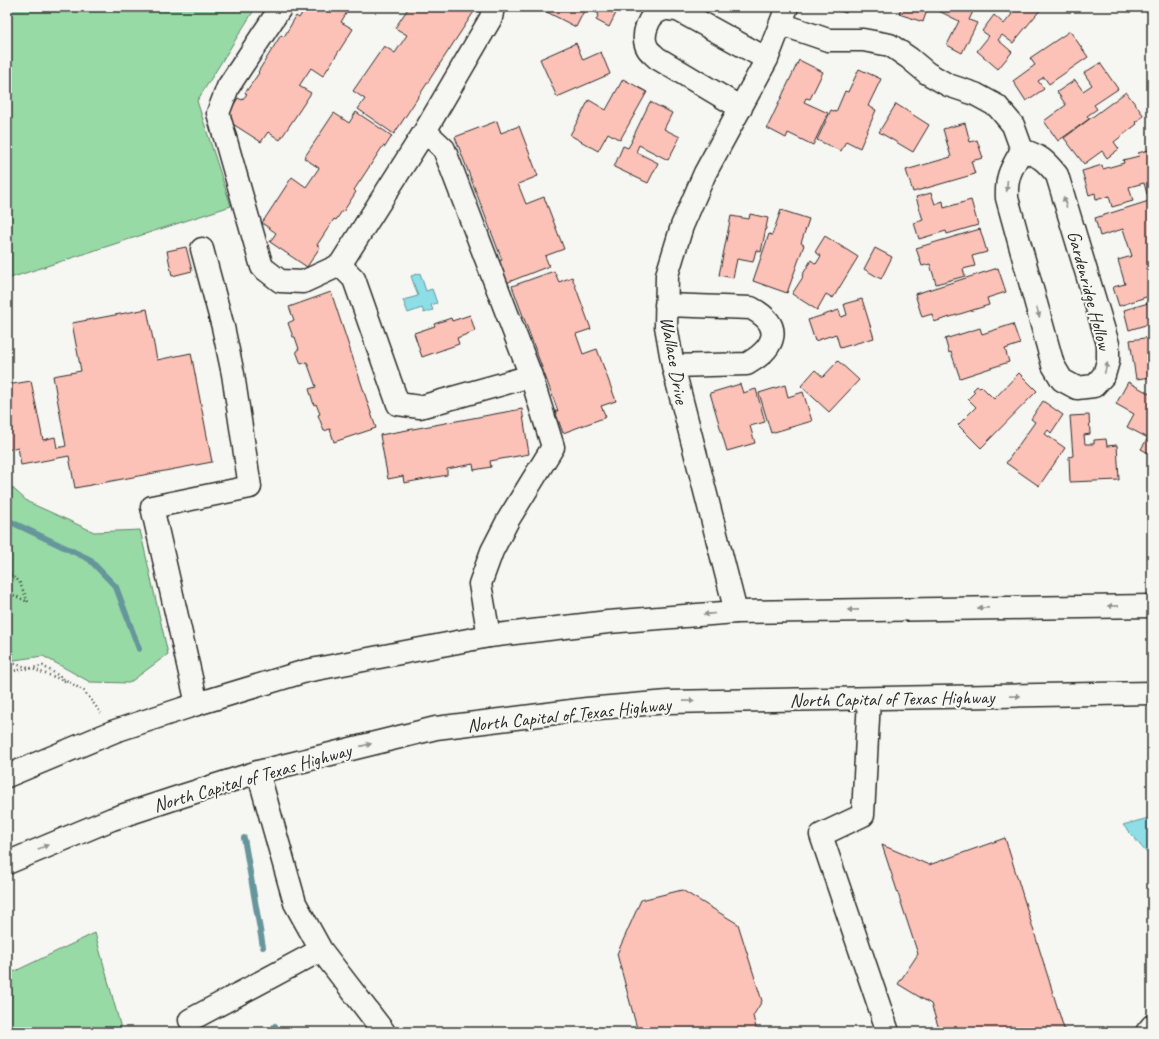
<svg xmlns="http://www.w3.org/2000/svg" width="1159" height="1039" font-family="Caveat,sans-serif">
<rect width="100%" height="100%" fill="#f6f6f2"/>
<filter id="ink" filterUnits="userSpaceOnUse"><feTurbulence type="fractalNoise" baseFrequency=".025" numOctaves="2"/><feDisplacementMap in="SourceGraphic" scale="8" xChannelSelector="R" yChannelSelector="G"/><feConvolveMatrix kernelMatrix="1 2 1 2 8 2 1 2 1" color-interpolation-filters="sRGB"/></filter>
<g filter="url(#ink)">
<path fill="#97daa6" stroke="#618268" d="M7,7H256L197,101L231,206L7,279Z
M7,483L28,502L94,532L140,530L168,654L129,683L90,682L43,656L7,661Z
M95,933L122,1032H7V975Z"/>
<path fill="#8ddee6" stroke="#66969b" d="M420,273L426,291L432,289L437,303L431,305L433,310L424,313L422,308L408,313L403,300L418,296L411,276Z
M1152,817V859L1123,825Z"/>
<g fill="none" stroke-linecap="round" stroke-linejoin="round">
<path stroke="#66969b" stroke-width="6" d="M1151,7L1152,10
M7,520L89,559L116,587L139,649
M244,838L263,947
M271,1032L275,1026"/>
</g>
<path fill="#fdc2b7" stroke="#2b2b2b" d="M301,7H340L347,12L341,22L353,29L323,76L311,68L299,86L311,93L280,140L268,132L261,142L225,119L238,98L242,100L247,94L245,93L259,73L258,72L281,35L284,37L296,16L299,18L304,10L300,8Z
M409,7H477L394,134L358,109L365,99L353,91L384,46L395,53L407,35L395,28Z
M542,7H619L609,27L596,20L599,14L586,7L576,27L541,9Z
M828,7H848L846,13Z
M901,7H928L923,22L899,14Z
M934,7H975L969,20L977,23L962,53L947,45L959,21L933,8Z
M1004,7H1039L1041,9L1013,43L1002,35L998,40L1012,52L998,69L977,51L989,36L982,31L994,15L1004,24L1012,14Z
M1070,31L1088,57L1049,84L1044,77L1038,81L1044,89L1026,101L1013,81L1035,65L1030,58Z
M576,43L583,60L601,52L610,74L557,97L540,59Z
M799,60L823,72L810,99L806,98L804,102L828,113L813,145L788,133L786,138L767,128Z
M1100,63L1118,89L1094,105L1097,109L1087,116L1089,119L1058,141L1044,121L1066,105L1057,92L1075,80L1083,91L1092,85L1084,73Z
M859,69L881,79L868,106L876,110L860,148L846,141L841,151L817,140L831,110L836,112L845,91L848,92Z
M623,79L647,92L620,140L608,133L598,151L570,135L589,100L606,110Z
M1126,92L1144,116L1135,122L1137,124L1114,142L1119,149L1107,158L1102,151L1084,164L1064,138Z
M650,102L672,113L664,129L680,137L668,160L639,145L636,152L658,163L648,183L614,167L623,146L628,148L632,141H631Z
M896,104L929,125L913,152L879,132Z
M356,112L392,136L385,147L383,146L354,190L356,192L343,212L342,211L336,220L334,219L317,245L320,247L307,267L270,242L276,233L262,223L292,177L306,187L319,168L304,158L334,113L349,123Z
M497,121L501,133L519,126L538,176L518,184L526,204L544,197L564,249L545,256L549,266L506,283L498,261L502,260L455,137Z
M965,123L970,142L977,140L983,158L971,161L975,174L913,192L906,170L951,157L943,129Z
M1152,149V192L1147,194L1144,183L1129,187L1133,201L1112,207L1109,196L1096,200L1095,193L1089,195L1082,171L1102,165L1103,169L1124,163L1123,160L1139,156L1138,153Z
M931,193L935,204L943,201L944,208L971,200L978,225L947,234L946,231L919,239L914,223L923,220L916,197Z
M1152,200V295L1119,306L1113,287L1125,284L1118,260L1132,256L1123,229L1100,236L1095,218Z
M781,210L809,219L801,243L804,245L787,293L753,281L769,234L772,235Z
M750,214L768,218L761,252L756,250L753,262L737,259L733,278L719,275L731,216L749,219Z
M980,229L987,252L972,256L975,266L963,269L965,276L936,284L930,264L922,266L916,248Z
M825,236L858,257L833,298L826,294L817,310L792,294L803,277L802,276L811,260L816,264L821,256L815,252Z
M186,247L192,271L172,276L167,251Z
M875,248L892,257L881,279L864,269Z
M998,268L1006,292L987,298L989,305L934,322L932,314L922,317L915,294Z
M554,271L559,282L572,277L591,329L576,334L583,354L597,349L616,401L601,406L606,417L563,433L555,411H558L512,286Z
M331,292L376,428L334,442L330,429L324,431L318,415L320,414L316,404L314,405L309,389L316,387L307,362L301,364L296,351L299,349L295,337H293L288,323L294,320L289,307Z
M862,299L874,338L840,348L836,334L815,341L808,320L839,310L841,317L847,315L844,304Z
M1152,302V323L1129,330L1124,310Z
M147,309L157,360L191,353L212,462L75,488L69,456L21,465L18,447L7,450V385L31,381L43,440L55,437L57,448L66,446L53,376L81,371L72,323Z
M470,315L475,331L457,338L459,344L422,357L414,333L435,326L434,324L451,318L452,321Z
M1013,324L1020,344L1005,349L1009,362L960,378L951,352L949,353L945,339L980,328L982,334Z
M1152,337V377L1136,379L1130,340Z
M838,361L859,380L829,412L801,386L815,370L823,377Z
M1019,373L1037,391L981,448L958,425L976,407L968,399L975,392L973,390L977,386L980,388L981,386L994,399Z
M1128,382L1152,395V455L1141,449L1148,438L1127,427L1134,414L1116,404Z
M740,384L743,393L756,389L765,422L750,426L755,443L727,451L710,393Z
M785,385L788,397L803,392L812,421L771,433L759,393Z
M1043,401L1063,415L1051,433L1048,430L1045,434L1065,448L1039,486L1006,463L1035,422L1031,419Z
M522,409L529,454L490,461L491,467L474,470L473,464L447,469V475L404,483L403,476L388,479L380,435Z
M1089,415L1090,434L1084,435L1085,444H1094V440L1106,439L1107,446L1117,445L1119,480L1070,482L1069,457L1073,456L1070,416Z
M1005,838L1065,1032H940L931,1004L898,984L918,954L882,845L929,865Z
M682,890L738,924L762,1001L753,1016L757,1032H638L617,954L641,900Z"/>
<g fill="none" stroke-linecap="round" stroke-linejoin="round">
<g stroke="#2b2b2b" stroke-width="25">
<path id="minor" d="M281,7L228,87L218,113L262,267L280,281L303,282L340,265L354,279L398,404L420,407L531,376
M781,24L828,40H863L890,45L909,58L927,73L948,85L975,94L997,106L1013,125L1022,150C1011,169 1006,176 1007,198L1053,365L1062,380L1077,388L1094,386L1104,375L1108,361V344L1057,175C1045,160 1040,156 1022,150
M741,108L657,58C654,55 650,52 648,49C640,37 648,14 662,10C667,8 673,10 678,10L767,59
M340,265L425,131
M666,305L751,308C785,326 775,348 747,364L673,366
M736,612L673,366L666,326L667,275L682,226L705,173L767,59L787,7
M489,636L480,584L492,551L508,520L553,447L531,376L444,149L425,131L491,18L493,7
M869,699L863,815L821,835L888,1032
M197,704L152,507L250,487L233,374L223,327L202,249
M258,772L295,903L321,950L384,1032
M190,1020L321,950
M1147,1032L1152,1026"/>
</g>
<g stroke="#2b2b2b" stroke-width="25">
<path id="highway" d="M7,776L115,731L197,704L306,671L489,636L608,622L736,612L1152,606
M7,863L112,819L182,796L258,772L436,728L587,709L668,702L1152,693"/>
</g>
<path stroke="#2b2b2b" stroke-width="2.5" stroke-dasharray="1 3" stroke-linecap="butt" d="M7,573L19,581L28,602L9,593L7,597
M7,662L30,668L65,681
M7,672L43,666L84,691L101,713"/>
<use href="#minor" stroke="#f6f6f2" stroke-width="22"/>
<use href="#highway" stroke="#f6f6f2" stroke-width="22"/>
</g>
<defs><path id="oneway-solid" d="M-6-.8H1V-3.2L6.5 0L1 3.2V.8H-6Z"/></defs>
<g fill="#90908e">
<use href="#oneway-solid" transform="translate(1007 186) rotate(94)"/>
<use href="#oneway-solid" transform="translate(1065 202) rotate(-107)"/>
<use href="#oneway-solid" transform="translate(1038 312) rotate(75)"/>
<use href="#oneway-solid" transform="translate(1106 368) rotate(-75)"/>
<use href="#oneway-solid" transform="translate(1113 606) rotate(179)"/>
<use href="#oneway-solid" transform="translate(983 608) rotate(179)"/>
<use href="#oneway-solid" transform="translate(853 610) rotate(179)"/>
<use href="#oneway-solid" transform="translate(709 614) rotate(175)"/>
<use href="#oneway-solid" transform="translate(1015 696) rotate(-1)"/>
<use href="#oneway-solid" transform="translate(689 701) rotate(-1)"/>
<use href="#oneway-solid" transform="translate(366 745) rotate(-13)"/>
<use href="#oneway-solid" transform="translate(43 847) rotate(-22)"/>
</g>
</g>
<g text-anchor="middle" stroke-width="4" stroke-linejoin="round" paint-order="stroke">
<g font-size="19" fill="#2b2b2b" stroke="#f6f6f2">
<text transform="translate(1090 290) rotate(75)" y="7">Gardenridge Hollow</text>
<text transform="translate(675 360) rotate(80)" y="7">Wallace Drive</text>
<text transform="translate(892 698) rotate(-1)" y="7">North Capital of Texas Highway</text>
<text transform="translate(569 714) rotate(-6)" y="7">North Capital of Texas Highway</text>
<text transform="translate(252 777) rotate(-16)" y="7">North Capital of Texas Highway</text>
</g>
</g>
<rect width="1159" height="1039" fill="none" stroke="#f6f6f2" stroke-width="24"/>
<rect x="12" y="12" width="1135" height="1015" fill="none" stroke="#2b2b2b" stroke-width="1.5" filter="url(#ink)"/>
</svg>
